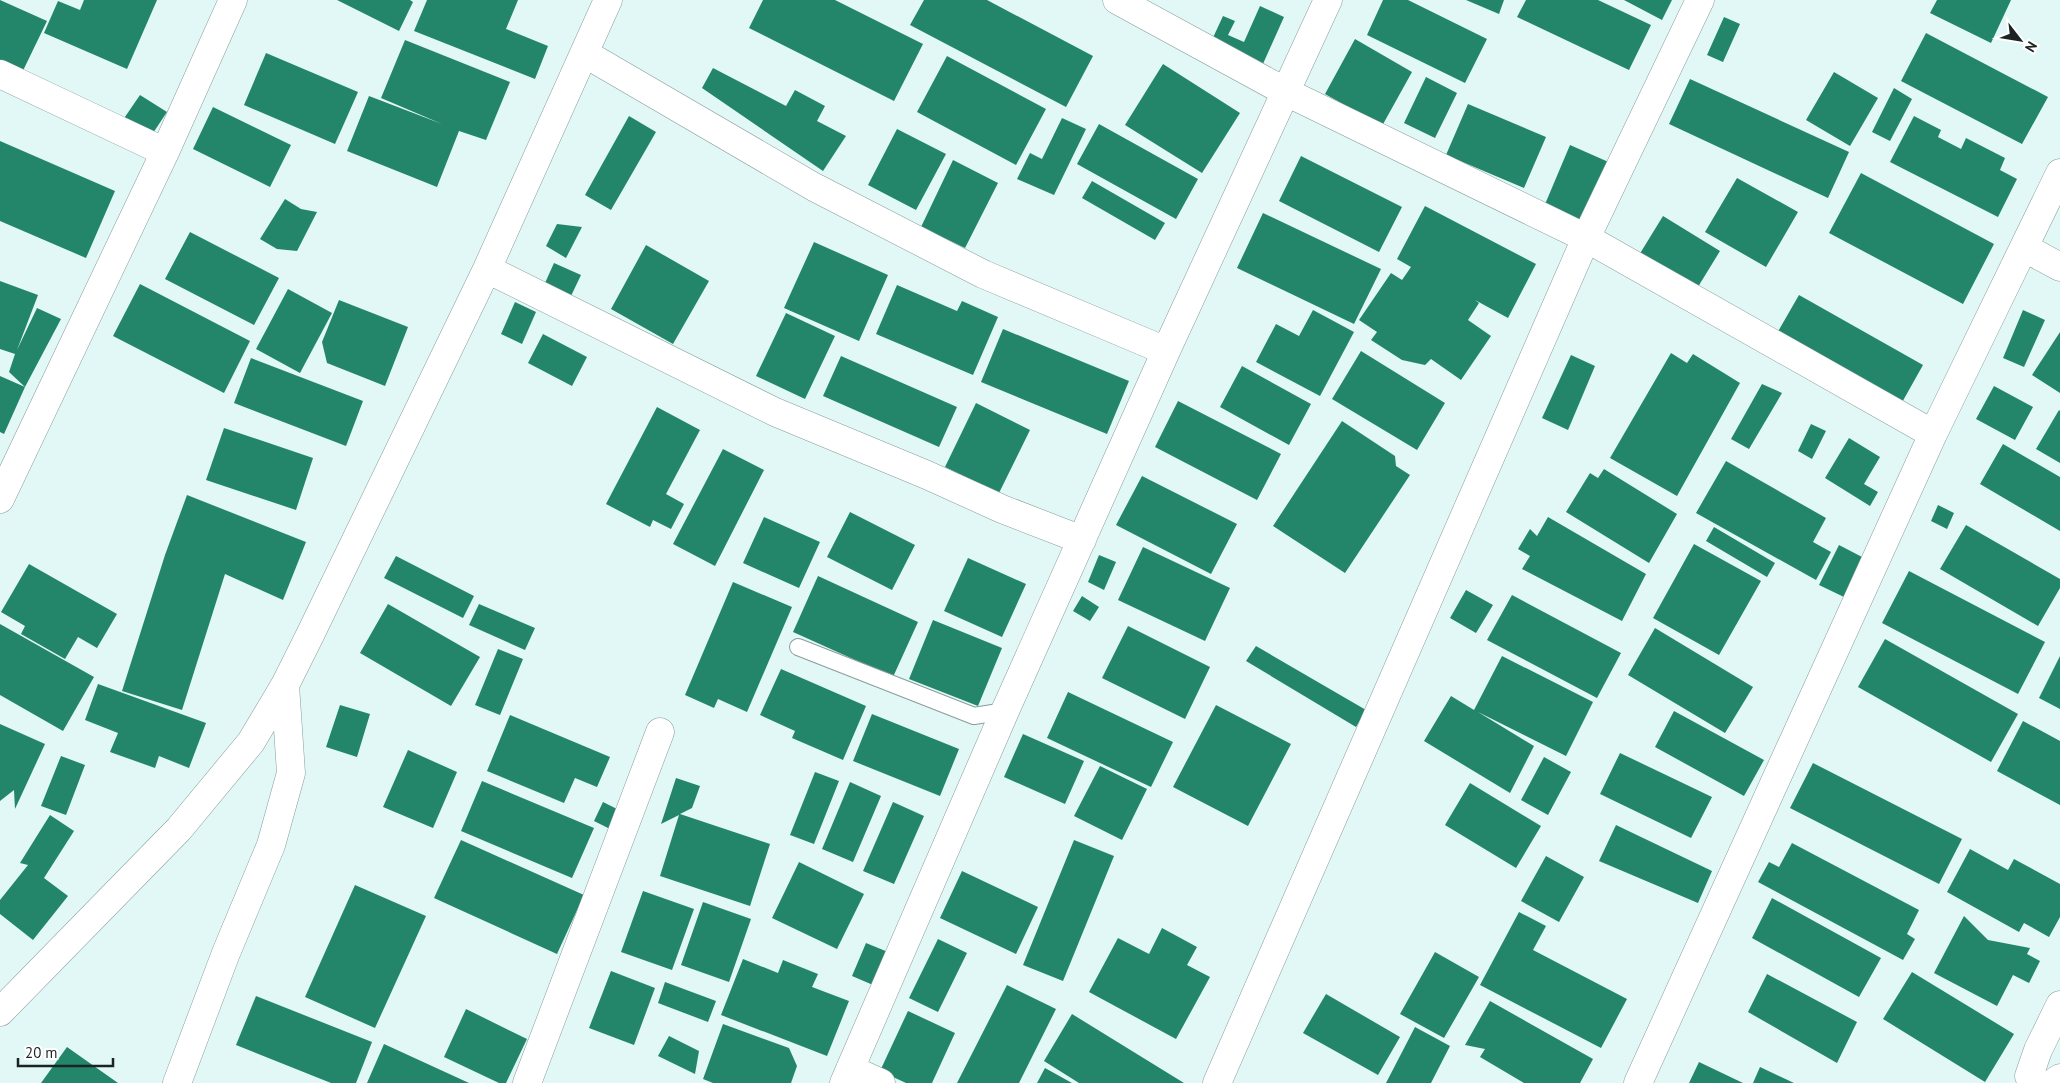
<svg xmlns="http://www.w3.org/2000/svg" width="2060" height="1083" font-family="'PT Sans',sans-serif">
<rect width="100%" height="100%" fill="#e1f8f6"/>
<path fill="#23866a" d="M0,0L47,21L18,81L0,72Z
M84,0H157L127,69L44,33L58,1L80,10Z
M337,0H410L413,2L399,31Z
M427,0H518L506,29L548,46L535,79L414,31Z
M763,0H835L923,44L894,101L749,28Z
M924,0H987L1093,56L1066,107L910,25Z
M1383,0H1408L1487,39L1465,83L1367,35Z
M1466,0H1504L1499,14Z
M1526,0H1598L1651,25L1629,70L1517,17Z
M1624,0H1672L1662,20Z
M1937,0H2011L1991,43L1930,13Z
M1260,6L1284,17L1262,66L1211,42L1223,16L1235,21L1228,35L1244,42Z
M1724,17L1740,24L1723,62L1707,55Z
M1926,33L2048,97L2022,144L1901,81Z
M1355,39L1412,72L1382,126L1325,94Z
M405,40L510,82L486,140L459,131L437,187L347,151L369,96L442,124L381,98Z
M266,53L358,92L335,144L244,105Z
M947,56L1046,109L1016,165L917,112Z
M1163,64L1240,113L1202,173L1125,125Z
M713,68L786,106L795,90L825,106L817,121L846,136L823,171L702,88Z
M1834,72L1878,98L1850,146L1806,120Z
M1426,77L1457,93L1435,138L1404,123Z
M1690,79L1849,152L1828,198L1669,124Z
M1894,88L1912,99L1890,141L1872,132Z
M140,95L167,112L143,148L116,130Z
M1468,104L1546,137L1524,188L1446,155Z
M213,107L291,145L270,187L193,149Z
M629,116L656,132L611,210L585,195Z
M1914,116L1941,130L1938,137L1961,149L1966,138L2005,158L2000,170L2017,179L1998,217L1890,162Z
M1062,118L1086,129L1054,195L1017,179L1030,153L1042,159Z
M1099,124L1198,179L1176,219L1077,164Z
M897,129L946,154L916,210L868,185Z
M0,141L115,191L86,258L0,221Z
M1570,145L1613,164L1586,228L1543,209Z
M1301,156L1402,207L1379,252L1279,201Z
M953,160L998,183L965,248L921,227Z
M1861,173L1994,244L1963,304L1829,233Z
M1737,178L1798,212L1766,267L1705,232Z
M1092,181L1165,223L1155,240L1082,198Z
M285,199L301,209L317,212L297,251L277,249L260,239Z
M1425,206L1536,264L1508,318L1475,300L1479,303L1468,320L1491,336L1461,380L1431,359L1425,365L1402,360L1371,340L1377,332L1359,320L1391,273L1402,280L1411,267L1397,259Z
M1263,213L1381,269L1354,324L1237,268Z
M1663,216L1720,251L1693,295L1636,260Z
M557,224L582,227L566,258L546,246Z
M190,232L279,278L254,325L165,279Z
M814,242L888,275L859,341L784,308Z
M646,245L709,281L673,344L611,309Z
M554,263L581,275L571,296L545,283Z
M0,281L38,295L17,350L37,308L61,319L25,387L4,434L0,432V376L25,387L9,372L15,354L0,349Z
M140,284L250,341L224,393L113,336Z
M897,285L957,311L962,301L998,317L973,375L876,334Z
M288,289L332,313L300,373L256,349Z
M1799,295L1923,365L1900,406L1776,335Z
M339,300L408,327L385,386L327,363L322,342Z
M515,302L536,312L522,344L501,334Z
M1313,310L1354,332L1320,396L1256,362L1276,324L1299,336Z
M2023,310L2045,320L2024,367L2003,358Z
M786,313L835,336L805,399L756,376Z
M1003,329L1129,381L1107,434L981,382Z
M2060,332V393L2032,375Z
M543,334L587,357L572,386L528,363Z
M1361,351L1445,403L1417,450L1332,399Z
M1671,353L1687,363L1693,354L1740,383L1677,496L1610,458Z
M1571,355L1595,366L1568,430L1542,418Z
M841,356L957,407L939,447L823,396Z
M251,358L363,401L346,446L234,403Z
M1242,366L1311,404L1289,445L1220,407Z
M1762,384L1782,393L1749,449L1731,439Z
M1994,386L2033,407L2015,440L1976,419Z
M1178,401L1281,454L1257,500L1155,447Z
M976,403L1030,430L999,493L945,467Z
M657,407L700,430L666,494L684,504L671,529L653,520L650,527L606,504Z
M2059,410L2060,411V463L2036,449Z
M1342,421L1395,456L1396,466L1410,475L1345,573L1273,526Z
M1811,424L1826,431L1812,459L1798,451Z
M224,428L313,458L296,510L206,480Z
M1849,438L1880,457L1864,484L1878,492L1870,506L1825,478Z
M2003,444L2060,477V531L1980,484Z
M723,449L764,470L715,566L673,544Z
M1726,461L1826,518L1813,542L1831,552L1816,580L1696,513Z
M1604,469L1677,514L1649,563L1566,512L1590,473L1598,478Z
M1142,476L1237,524L1211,574L1116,525Z
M187,495L306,542L283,600L225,574L182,710L122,691L165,555Z
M1938,505L1954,513L1947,529L1931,521Z
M850,512L915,545L892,590L827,557Z
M764,517L820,542L799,588L743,563Z
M1548,517L1646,574L1622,621L1522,569L1530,556L1518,549L1530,529L1537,536Z
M1966,525L2060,579V588L2038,626L1940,569Z
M1714,527L1775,563L1767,577L1706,541Z
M1694,544L1761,581L1719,655L1653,618Z
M1839,545L1864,558L1844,597L1819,585Z
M1143,547L1230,588L1205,641L1118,600Z
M1099,555L1116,562L1104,590L1088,582Z
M396,556L474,596L463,618L384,578Z
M968,558L1026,584L1002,637L944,611Z
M29,564L117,614L97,648L78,637L65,659L21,634L25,626L1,612Z
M1909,571L2045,642L2018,694L1882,623Z
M818,576L918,622L893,677L793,632Z
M733,582L792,607L747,712L718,699L714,708L685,695Z
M1466,590L1493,605L1476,633L1450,618Z
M1512,595L1621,653L1597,698L1487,640Z
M1082,596L1099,607L1090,621L1073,611Z
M388,604L480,657L451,706L360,653Z
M479,604L535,628L525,650L469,625Z
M933,620L1002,648L978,706L909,679Z
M0,624L94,677L63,731L0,695Z
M1128,626L1210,667L1185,719L1102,678Z
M1655,628L1753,687L1725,733L1628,675Z
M1885,639L2018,714L1991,762L1858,687Z
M1256,646L1366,710L1356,727L1246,661Z
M498,649L523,659L500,715L475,705Z
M1502,656L1593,702L1566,756L1478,712L1534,746L1510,793L1424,741L1451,696L1474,710Z
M2060,656V709L2039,698Z
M781,669L866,706L843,760L792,738L795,731L760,715Z
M98,684L206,723L189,768L159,756L155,768L110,752L118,733L85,720Z
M1068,692L1173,742L1151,787L1047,738Z
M340,705L370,714L357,757L326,747Z
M1216,705L1291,744L1248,826L1173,787Z
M1674,711L1764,760L1744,796L1655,747Z
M872,714L959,749L940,796L853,761Z
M510,715L610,757L597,787L575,778L564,803L487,771Z
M2023,721L2060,741V805L1997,771Z
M0,724L45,744L15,809L14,790L0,801Z
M1023,734L1084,761L1065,804L1004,777Z
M408,750L457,772L433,828L383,807Z
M1620,753L1712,797L1691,838L1600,794Z
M61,756L85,765L66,815L41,806Z
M1544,757L1571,772L1548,815L1521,800Z
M1813,763L1962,839L1939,884L1790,808Z
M1100,766L1147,789L1122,840L1074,816Z
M815,772L839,781L814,844L790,835Z
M676,778L700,786L692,808L680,814L770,844L750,906L660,876L679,815L661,824Z
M482,781L594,828L572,878L461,831Z
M850,782L881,796L853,862L822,849Z
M1470,783L1541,826L1516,868L1445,825Z
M603,802L621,811L612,830L594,821Z
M893,802L924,816L894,884L863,871Z
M50,815L74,831L44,878L68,896L33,940L0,914V900L28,865L20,863Z
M1616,825L1712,871L1698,903L1599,861Z
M461,840L584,895L557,954L434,898Z
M1074,840L1114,856L1063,981L1023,965Z
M1792,843L1919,910L1907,934L1915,939L1903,960L1758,882L1769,862L1779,867Z
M1970,849L2008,870L2014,859L2060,884V917L2049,937L2024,923L2019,932L1947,892Z
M1546,856L1584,877L1559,922L1521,901Z
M799,862L864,894L837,949L772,918Z
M962,871L1038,907L1016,954L940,918Z
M355,885L426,916L375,1028L305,997Z
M643,891L694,909L672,970L621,952Z
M1772,898L1881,958L1859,997L1752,938Z
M703,902L751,919L729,982L681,965Z
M1519,912L1546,926L1533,950L1627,999L1601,1048L1480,985Z
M1964,916L1988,940L2030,948L2027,954L2040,961L2029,983L2013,975L1997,1006L1934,973Z
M1162,928L1197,947L1187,965L1210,977L1176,1039L1089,992L1118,938L1149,954Z
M938,939L967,953L938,1012L909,998Z
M866,943L888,952L873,985L852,976Z
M1435,952L1479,977L1444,1038L1400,1014Z
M743,959L778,973L783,960L818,974L812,987L849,1001L827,1056L721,1015Z
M611,971L655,988L634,1045L589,1028Z
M1912,972L2014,1034L1985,1082L1883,1019Z
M1767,974L1857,1022L1837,1063L1748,1012Z
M665,982L716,1001L708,1022L658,1003Z
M1007,985L1056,1009L1019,1083H957Z
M1326,994L1400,1037L1378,1075L1303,1033Z
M256,996L372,1042L356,1083H331L236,1045Z
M1490,1001L1593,1059L1580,1083H1524L1480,1057L1485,1049L1465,1045Z
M466,1009L527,1039L506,1083H499L444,1057Z
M908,1011L955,1033L932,1083H906L880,1071Z
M1072,1014L1184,1083H1079L1044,1061Z
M723,1024L789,1048L797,1066L791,1083H713L703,1079Z
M1415,1027L1450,1046L1431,1083H1386Z
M669,1036L699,1051L695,1074L658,1056Z
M384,1044L469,1083H367Z
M67,1047L118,1083H41Z
M1699,1062L1743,1083H1689Z
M1760,1067L1794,1083H1753Z
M1045,1068L1072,1083H1037Z"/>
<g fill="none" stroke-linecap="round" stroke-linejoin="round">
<g stroke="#889d9c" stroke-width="18">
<path id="service" d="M798,647L974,716L1005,711"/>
</g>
<g stroke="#889d9c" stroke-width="29">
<path id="minor" d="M1117,0L1286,92L1586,238L1933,434
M584,53L814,187L983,274L1166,351
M0,74L165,152
M2025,248L2060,267
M487,269L775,412L927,475L1002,509L1082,540
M0,499L165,152L233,0
M0,1012L179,829L251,742L285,685L310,635L487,269L608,0
M850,1069L881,1083
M177,1083L226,953L271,845L291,773L285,685
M527,1083L660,732
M844,1083L1005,711L1166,351L1328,0
M1217,1083L1586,238L1700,0
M1638,1083L1933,434L2060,173
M2032,1083L2029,1076L2038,1050L2060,1005
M2053,1083L2060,1078"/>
</g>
<use href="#service" stroke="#fff" stroke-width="16"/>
<use href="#minor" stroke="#fff" stroke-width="28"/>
</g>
<g transform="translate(2020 40) rotate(121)" stroke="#ffffff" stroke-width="4" paint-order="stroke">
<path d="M0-4L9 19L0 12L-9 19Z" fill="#1b2423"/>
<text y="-8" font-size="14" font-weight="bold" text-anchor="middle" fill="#1b2423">N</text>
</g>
<path d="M18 1058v8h95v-8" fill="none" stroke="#1b2423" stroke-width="2.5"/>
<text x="25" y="1058" font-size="15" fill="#1b2423" stroke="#ffffff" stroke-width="4" paint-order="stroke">20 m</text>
</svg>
